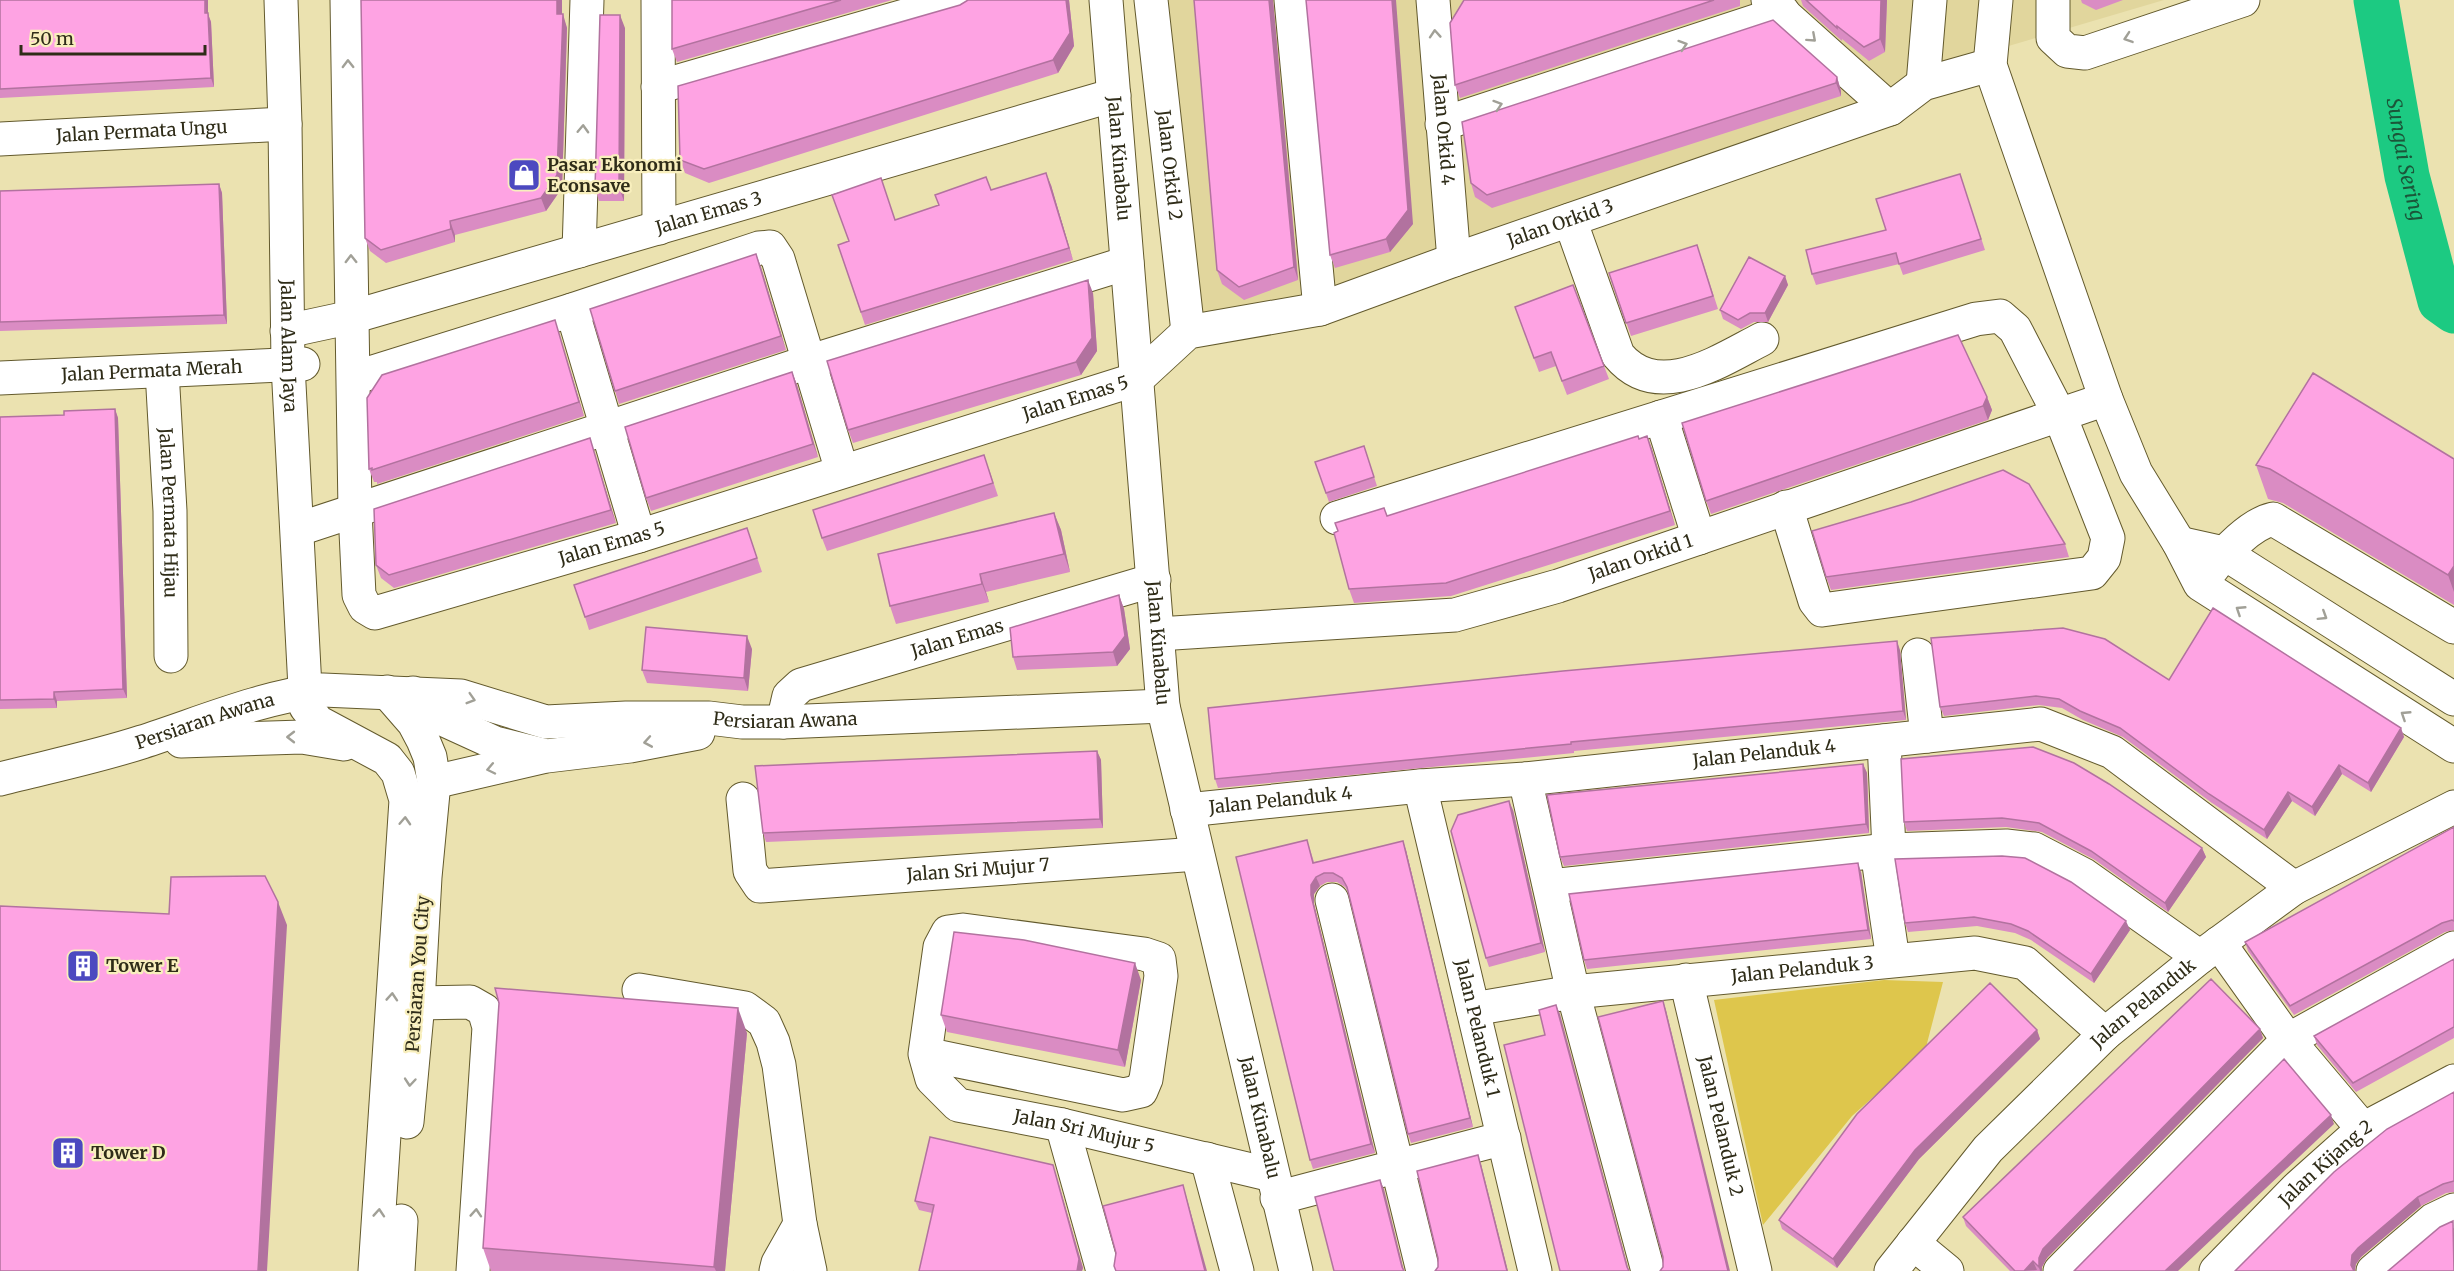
<svg xmlns="http://www.w3.org/2000/svg" width="2454" height="1271" font-family="Merriweather,serif">
<rect width="100%" height="100%" fill="#ebe2b0"/>
<path fill="#e1d69d" d="M1162,0H2164L1917,73L1875,105L1312,301L1195,320Z"/>
<path fill="#dec64c" d="M1884,980L1943,982L1925,1051L1852,1116L1763,1225L1714,1000Z"/>
<g fill="none" stroke-linecap="round" stroke-linejoin="round">
<path stroke="#1cca82" stroke-width="45" id="s1" d="M2376,0L2407,176L2440,301L2454,311"/>
<g stroke="#635a2d" stroke-width="35">
<g id="minor">
<path id="s2" d="M281,0L285,124L288,365L306,707L318,722L387,759L398,773L406,800L375,1271"/>
<path id="s3" d="M347,0L355,511L359,595L365,607L375,613L639,536L1137,379L1188,332L1320,309L1454,260L1890,109L1923,84L1990,65"/>
<path d="M658,0L659,228"/>
<path id="s4" d="M1106,0L1163,706L1296,1271"/>
<path id="s5" d="M1151,0L1188,332"/>
<path d="M1291,0L1320,309"/>
<path id="s6" d="M1433,0L1454,260"/>
<path d="M1768,0L1890,109"/>
<path d="M1996,0L1990,65L2106,399L2136,473L2179,543L2200,584L2454,746"/>
<path d="M2053,0V38L2067,51L2085,53L2243,0"/>
<path d="M1923,84L1930,0"/>
<path d="M658,87L960,0"/>
<path d="M1442,124L1783,12"/>
<path id="s7" d="M0,139L285,124"/>
<path d="M1570,220L1618,355C1658,403 1719,361 1762,339"/>
<path d="M579,251L587,0"/>
<path d="M572,310L639,536"/>
<path id="s8" d="M287,331L352,317L1114,95"/>
<path id="s9" d="M162,371L170,511L171,656"/>
<path id="s10" d="M0,378L303,364"/>
<path d="M354,378L572,310L759,248L770,247L778,259L842,471"/>
<path d="M1661,417L1699,538"/>
<path d="M1337,518L1976,319L2000,316L2015,329L2060,416L2108,538L2104,558L2092,573L1822,610L1815,601L1786,507"/>
<path d="M308,526L808,362L1127,263"/>
<path d="M2179,543L2224,553L2454,699"/>
<path d="M2212,569C2225,551 2251,524 2273,519L2454,627"/>
<path id="s11" d="M1158,634L1455,615L1558,586L2106,399"/>
<path d="M1918,655L1927,736"/>
<path d="M387,692L414,723L423,740L430,757L434,782L425,877L418,1003L407,1122"/>
<path d="M413,693L436,716L495,743L547,756L630,746L698,733"/>
<path id="s12" d="M783,722L789,696L801,685L1154,580"/>
<path d="M181,741L302,737L344,744"/>
<path d="M1884,741L1889,850"/>
<path id="s13" d="M0,779C47,767 96,757 142,742C201,723 261,697 323,690L461,696L546,722L626,718H709L742,722H783L1163,706"/>
<path d="M1525,779L1573,992L1648,1271"/>
<path d="M434,782L542,757"/>
<path id="s14" d="M1420,786L1535,1271"/>
<path id="s15" d="M743,799L750,871L760,886L1197,854"/>
<path id="s16" d="M1187,810L1420,786L1525,779L2041,724L2112,752L2294,888"/>
<path d="M1877,851L1893,960"/>
<path d="M1550,886L1889,850L2006,846L2034,849L2084,875L2200,957"/>
<path d="M1332,900L1423,1271"/>
<path d="M2219,943L2288,1040L2363,1129"/>
<path id="s17" d="M1686,980L1755,1271"/>
<path d="M639,990L745,1008L764,1022L773,1042L779,1065L800,1224L810,1271"/>
<path d="M418,1003L470,1002L484,1010L489,1027L473,1271"/>
<path id="s18" d="M1473,1009L1573,992L1975,953L2025,963L2105,1034"/>
<path id="s19" d="M925,1054L1123,1095L1141,1091L1146,1079L1161,976L1159,959L1144,954L963,930L948,932L940,947L925,1054L932,1079L958,1105L1062,1125L1272,1175"/>
<path d="M1062,1125L1103,1271"/>
<path d="M1207,1159L1237,1271"/>
<path d="M1277,1198L1504,1138"/>
<path d="M1913,1243L1947,1271"/>
<path d="M398,1271L401,1221"/>
<path d="M776,1271L778,1263L800,1224"/>
<path id="s20" d="M1891,1271L1988,1149L2105,1034L2200,957L2294,888L2454,807"/>
<path d="M2060,1271L2288,1040L2454,948"/>
<path id="s21" d="M2216,1271L2297,1188L2363,1129L2454,1081"/>
<path d="M2373,1271L2433,1220L2454,1210"/>
</g>
</g>
<use href="#minor" stroke="#fff" stroke-width="33"/>
</g>
<path fill="#da8cc3" d="M0,0H208V14L211,22L214,87L0,98Z
M672,0H892L677,62L672,49Z
M968,0H1069L1074,46L1058,73L709,183L685,173L680,160Z
M1194,0H1273L1298,280L1244,300L1222,284L1217,270Z
M1464,0H1740V6L1460,98L1455,85Z
M1801,0H1887L1885,52L1869,61L1842,39V41L1803,6Z
M2081,0H2123L2096,10L2082,3Z
M562,14L567,28L562,188L546,211L455,235V242L386,263L370,251L365,238Z
M625,28L624,201H599L595,188Z
M1837,77L1841,91V96L1492,208L1475,197L1471,183Z
M1960,174L1985,250L1903,275L1899,264L1816,285L1812,274L1886,230Z
M219,184L222,193L227,324L0,331V191Z
M1051,185L1073,260L865,325L838,245L849,241L896,220L991,190Z
M1413,224L1390,252L1335,268L1330,255Z
M756,254L786,350L619,404L615,391Z
M1702,259L1718,309L1631,336L1609,273Z
M1785,276L1788,285L1768,322H1754L1741,329L1723,319L1720,310Z
M1573,285L1609,379L1567,395L1556,366L1539,372L1515,307Z
M1093,293L1097,351L1081,375L853,443L848,430Z
M559,334L584,416L377,484V482H374L369,469Z
M792,372L797,385L818,457L651,511L646,498Z
M1987,397L1992,410L1988,420L1711,514L1706,501Z
M115,409L118,418L127,698L57,701V708L0,709V417L64,415Z
M1647,436L1675,525L1451,596L1354,603L1349,589L1338,531Z
M590,438L616,523L394,588L381,578L376,565Z
M1364,446L1377,486L1329,502L1315,462Z
M2454,459V605L2283,503L2268,499L2256,465Z
M989,469L998,496L827,551L822,538Z
M1054,513L1061,530L1070,572L986,592L989,602L896,624L890,606Z
M747,528L762,572L589,630L585,617Z
M2065,544L2069,557L1831,590L1826,577Z
M1119,595L1124,609L1130,649L1117,666L1017,670L1013,657Z
M752,649L748,691L647,683L642,670Z
M1900,650L1906,720L1574,751V753L1218,788L1215,779Z
M2169,680L2401,728L2404,737L2371,792L2342,774L2315,816L2292,801L2267,839L2212,803L2123,737L2083,720L2062,708L2039,705L1944,716L1940,707Z
M1097,751L1101,760L1103,828L766,842L763,833Z
M2074,763L2202,848L2206,857L2168,912L2095,860L2042,832L2006,827L1907,831L1904,822Z
M1863,764L1867,773L1869,833L1564,866L1560,857Z
M1513,810L1545,952L1489,967L1486,958Z
M2454,827V930L2445,932L2294,1015L2248,951L2245,942Z
M1307,840L1314,862L1406,850L1473,1127L1411,1143L1408,1134L1348,892L1345,887L1337,882H1327L1320,886L1314,894V904L1375,1153L1313,1169L1310,1160Z
M1861,872L1871,939L1587,969L1584,960Z
M2071,882L2130,930L2094,983L2031,940L2015,933L1977,926L1908,932L1905,923Z
M2454,959V1038L2356,1092L2317,1045L2314,1036Z
M1141,980L1125,1067L947,1032L941,1015Z
M2260,1029L2263,1038L2047,1258L2042,1267V1271H2010L1966,1226L1963,1217Z
M2037,1030L2040,1039L1919,1159L1837,1268L1782,1229L1779,1220Z
M747,1033L725,1271H491L483,1248Z
M2454,1092V1192L2446,1193L2421,1206L2361,1257L2356,1264L2235,1271Z
M1056,1174L1083,1268L1082,1271H919L932,1213L919,1210L915,1201Z"/>
<path fill="#b2729f" d="M205,0H208V14L211,22L214,87L211,78Z
M557,0H562V22L563,14L567,28L562,188L546,211L541,198L557,14Z
M1066,0H1069L1074,46L1058,73L1053,60Z
M1269,0H1273L1298,280L1294,267Z
M1392,0H1396L1413,224L1390,252L1386,239Z
M1881,0H1887L1885,52L1880,39Z
M620,15L625,28L624,201L619,188Z
M1837,77L1841,91V96L1836,83Z
M1046,173L1051,185L1073,260L1069,248Z
M219,184L222,193L227,324L224,315Z
M450,221L455,235V242L451,229Z
M756,254L761,267L786,350L781,336Z
M1785,276L1788,285L1768,322L1765,313Z
M1088,280L1093,293L1097,351L1081,375L1076,362Z
M555,320L559,334L584,416L579,402Z
M792,372L797,385L818,457L813,444Z
M1987,397L1992,410L1988,420L1983,406Z
M115,409L118,418L127,698L123,689Z
M1647,436L1652,449L1675,525L1670,511Z
M590,438L594,452L616,523L611,510Z
M1054,513L1061,530L1070,572L1064,554Z
M2454,566V592L2448,575Z
M980,574L986,592L989,602L982,584Z
M1119,595L1124,609L1130,649L1117,666L1113,652Z
M747,636L752,649L748,691L744,678Z
M1897,641L1900,650L1906,720L1903,711Z
M54,692L57,701V708L54,699Z
M2401,728L2404,737L2371,792L2368,783Z
M1097,751L1101,760L1103,828L1100,819Z
M1863,764L1867,773L1869,833L1866,824Z
M2339,765L2342,774L2315,816L2312,807Z
M2288,792L2292,801L2267,839L2264,830Z
M1509,801L1513,810L1545,952L1541,943Z
M1403,841L1406,850L1473,1127L1470,1118Z
M2202,848L2206,857L2168,912L2165,903Z
M1858,863L1861,872L1871,939L1868,930Z
M1316,877L1320,886L1314,894V904L1375,1153L1371,1144L1311,895V885Z
M278,902L287,925L267,1271H258Z
M2126,921L2130,930L2094,983L2091,974Z
M1135,963L1141,980L1125,1067L1118,1050Z
M1663,1001L1666,1010L1730,1271H1728Z
M1556,1005L1560,1014L1629,1271H1628Z
M738,1008L747,1033L725,1271H716L714,1267Z
M2260,1029L2263,1038L2047,1258L2042,1267V1271H2040L2039,1267V1258L2043,1249Z
M2037,1030L2040,1039L1919,1159L1837,1268L1833,1259L1915,1150Z
M2331,1115L2334,1124L2178,1271H2165Z
M1478,1155L1481,1164L1508,1271H1507Z
M1053,1165L1083,1268L1082,1271H1077Z
M1380,1180L1384,1189L1404,1271H1403Z
M1183,1185L1187,1199L1207,1271H1205Z
M2418,1197L2421,1206L2361,1257L2356,1264L2355,1271H2354L2351,1265L2352,1255L2358,1248Z
M2033,1261L2037,1270L2024,1271Z"/>
<path fill="#fea3e3" stroke="#b2729f" stroke-width="1.5" d="M0,0H205V13H208L211,78L0,89Z
M361,0H557V14H563L557,175L541,198L450,221L451,229L381,250L365,238Z
M672,0H841L672,49Z
M968,0H1066L1070,33L1053,60L704,169L680,160L678,86L960,5Z
M1194,0H1269L1294,267L1239,287L1217,270Z
M1306,0H1392L1408,210L1386,239L1330,255Z
M1464,0H1714L1455,85L1450,23Z
M1806,0H1881L1880,39L1864,47L1837,26V28Z
M600,15H620L619,188H595Z
M1773,20L1837,77L1836,83L1487,195L1471,183L1462,122Z
M1046,173L1069,248L861,312L838,245L849,241L832,195L881,178L895,220L939,205L935,195L986,177L991,190Z
M1960,174L1981,239L1899,264L1896,253L1812,274L1806,250L1886,230L1876,199Z
M219,184L224,315L0,322V191Z
M1697,245L1713,296L1626,323L1609,273Z
M756,254L781,336L615,391L590,309Z
M1749,257L1785,276L1765,313H1750L1738,320L1720,310Z
M1088,280L1092,338L1076,362L848,430L827,361Z
M1573,285L1604,366L1562,381L1551,352L1534,358L1515,307Z
M555,320L579,402L372,470V468L369,469L367,398L382,375Z
M1958,335L1987,397L1983,406L1706,501L1682,423Z
M792,372L813,444L646,498L625,427Z
M2313,373L2454,459V566L2448,575L2270,469L2256,465Z
M115,409L123,689L54,692V699L0,700V417L64,415V411Z
M1638,436L1639,439L1647,436L1670,511L1446,583L1349,589L1334,533L1338,531L1335,523L1384,508L1387,516Z
M590,438L611,510L389,575L376,565L374,509Z
M1364,446L1374,477L1326,493L1315,462Z
M984,455L993,483L822,538L813,510Z
M2003,470L2029,484L2065,544L1826,577L1812,531L1911,502Z
M1054,513L1064,554L980,574L982,584L890,606L878,554Z
M747,528L757,558L585,617L574,585Z
M1119,595L1125,636L1113,652L1013,657L1010,628Z
M2213,608L2401,728L2368,783L2339,765L2312,807L2288,792L2264,830L2209,794L2120,728L2080,711L2059,699L2036,696L1940,707L1931,638L2063,628L2105,639L2169,680Z
M646,627L747,636L744,678L642,670Z
M1897,641L1903,711L1571,742V744L1215,779L1208,708L1563,671Z
M2033,747L2074,763L2109,784L2202,848L2165,903L2091,851L2039,823L2002,818L1904,822L1901,759Z
M1097,751L1100,819L763,833L755,766Z
M1863,764L1866,824L1560,857L1547,795Z
M1509,801L1541,943L1486,958L1451,831L1458,815Z
M2454,827V921L2452,920L2442,923L2290,1006L2245,942Z
M1307,840L1313,863L1403,841L1470,1118L1408,1134L1347,887L1342,878L1333,873H1324L1316,877L1311,885V895L1371,1144L1310,1160L1236,857Z
M2002,856L2025,858L2071,882L2126,921L2091,974L2028,931L2011,924L1974,917L1905,923L1895,859Z
M1858,863L1868,930L1584,960L1569,894Z
M265,876L278,902L258,1271H0V906L169,914L171,877Z
M954,932L1024,940L1135,963L1118,1050L941,1015Z
M2454,959V1027L2353,1083L2314,1036Z
M2211,979L2260,1029L2043,1249L2039,1258V1267L2033,1261L2024,1271H2015L1963,1217Z
M1990,983L2037,1030L1915,1150L1833,1259L1779,1220L1857,1114Z
M495,988L738,1008L714,1267L483,1248L499,1003Z
M1663,1001L1728,1271H1660L1663,1267V1257L1598,1017Z
M1556,1005L1627,1267L1629,1271H1560L1504,1045L1545,1035L1539,1010Z
M2284,1059L2331,1115L2165,1271H2074Z
M2454,1092V1181L2443,1184L2418,1197L2358,1248L2352,1255L2351,1265L2354,1271H2235L2334,1172L2387,1129Z
M930,1137L1053,1165L1079,1259L1077,1271H919L934,1205L915,1201Z
M1478,1155L1507,1271H1435L1438,1267V1258L1417,1171Z
M1380,1180L1402,1267L1404,1271H1334L1315,1197Z
M1183,1185L1205,1271H1116L1114,1266L1116,1253L1103,1206Z
M2453,1221L2454,1271H2388L2440,1227Z"/>
<defs><path id="oneway-chevron" d="M-2-3.5L2.5 0L-2 3.5" fill="none" stroke-width="1.6" stroke-linecap="round" stroke-linejoin="round" transform="scale(1.5)"/></defs>
<g stroke="#a1a097">
<use href="#oneway-chevron" transform="translate(1435 34) rotate(-94)"/>
<use href="#oneway-chevron" transform="translate(1812 38) rotate(42)"/>
<use href="#oneway-chevron" transform="translate(2128 38) rotate(161)"/>
<use href="#oneway-chevron" transform="translate(1683 45) rotate(-18)"/>
<use href="#oneway-chevron" transform="translate(348 64) rotate(-91)"/>
<use href="#oneway-chevron" transform="translate(1498 105) rotate(-18)"/>
<use href="#oneway-chevron" transform="translate(583 129) rotate(-88)"/>
<use href="#oneway-chevron" transform="translate(351 259) rotate(-91)"/>
<use href="#oneway-chevron" transform="translate(2240 610) rotate(-147)"/>
<use href="#oneway-chevron" transform="translate(2323 616) rotate(32)"/>
<use href="#oneway-chevron" transform="translate(471 699) rotate(17)"/>
<use href="#oneway-chevron" transform="translate(2405 715) rotate(-147)"/>
<use href="#oneway-chevron" transform="translate(291 737) rotate(-180)"/>
<use href="#oneway-chevron" transform="translate(648 742) rotate(170)"/>
<use href="#oneway-chevron" transform="translate(491 769) rotate(168)"/>
<use href="#oneway-chevron" transform="translate(405 821) rotate(-87)"/>
<use href="#oneway-chevron" transform="translate(392 997) rotate(-86)"/>
<use href="#oneway-chevron" transform="translate(410 1082) rotate(95)"/>
<use href="#oneway-chevron" transform="translate(379 1213) rotate(-86)"/>
<use href="#oneway-chevron" transform="translate(476 1213) rotate(-86)"/>
</g>
<defs>
<g id="shop-square" transform="scale(1.725)"><rect x="-9" y="-9" width="18" height="18" rx="4" fill="#4c49c0" stroke="#f8efbd"/><path d="M-5-2.5h2.3a2.7 3.5 0 0 1 5.4 0H5L5.5 6h-11ZM-1.5-2.5h3a1.5 2.3 0 0 0-3 0Z" fill="#fff"/></g>
<g id="building-square" transform="scale(1.725)"><rect x="-9" y="-9" width="18" height="18" rx="4" fill="#4c49c0" stroke="#f8efbd"/><path d="M-4-6H4V6H1V3H-1V6H-4ZM-2.5-4.3h1.7v1.8h-1.7ZM.8-4.3h1.7v1.8H.8ZM-2.5-1h1.7V.8h-1.7ZM.8-1h1.7V.8H.8Z" fill="#fff"/></g>
</defs>
<g fill-rule="evenodd">
<use href="#shop-square" x="524" y="175"/>
<use href="#building-square" x="83" y="966"/>
<use href="#building-square" x="68" y="1153"/>
</g>
<g text-anchor="middle" stroke-width="4.5" stroke-linejoin="round" paint-order="stroke">
<g font-size="18" fill="#2f2c18" stroke="#f8efbd">
<text dy="6" stroke="none"><textPath href="#s6" startOffset="130">Jalan Orkid 4</textPath></text>
<text dy="6" stroke="none"><textPath href="#s7" startOffset="142">Jalan Permata Ungu</textPath></text>
<text dy="6" stroke="none"><textPath href="#s4" startOffset="159">Jalan Kinabalu</textPath></text>
<text dy="6" stroke="none"><textPath href="#s5" startOffset="166">Jalan Orkid 2</textPath></text>
<text dy="6" stroke="none"><textPath href="#s8" startOffset="438">Jalan Emas 3</textPath></text>
<text dy="6" stroke="none"><textPath href="#s3" startOffset="1876">Jalan Orkid 3</textPath></text>
<text dy="6" stroke="none"><textPath href="#s2" startOffset="346">Jalan Alam Jaya</textPath></text>
<text dy="6" stroke="none"><textPath href="#s10" startOffset="152">Jalan Permata Merah</textPath></text>
<text dy="6" stroke="none"><textPath href="#s3" startOffset="1353">Jalan Emas 5</textPath></text>
<text dy="6" stroke="none"><textPath href="#s9" startOffset="142">Jalan Permata Hijau</textPath></text>
<text dy="6" stroke="none"><textPath href="#s3" startOffset="867">Jalan Emas 5</textPath></text>
<text dy="6" stroke="none"><textPath href="#s11" startOffset="492">Jalan Orkid 1</textPath></text>
<text dy="6" stroke="none"><textPath href="#s12" startOffset="206">Jalan Emas</textPath></text>
<text dy="6" stroke="none"><textPath href="#s4" startOffset="645">Jalan Kinabalu</textPath></text>
<text dy="6" stroke="none"><textPath href="#s13" startOffset="802">Persiaran Awana</textPath></text>
<text dy="6" stroke="none"><textPath href="#s13" startOffset="213">Persiaran Awana</textPath></text>
<text dy="6" stroke="none"><textPath href="#s16" startOffset="580">Jalan Pelanduk 4</textPath></text>
<text dy="6" stroke="none"><textPath href="#s16" startOffset="94">Jalan Pelanduk 4</textPath></text>
<text dy="6" stroke="none"><textPath href="#s15" startOffset="309">Jalan Sri Mujur 7</textPath></text>
<text dy="6" stroke="none"><textPath href="#s18" startOffset="332">Jalan Pelanduk 3</textPath></text>
<text transform="translate(418 974) rotate(-86)" y="6">Persiaran You City</text>
<text dy="6" stroke="none"><textPath href="#s20" startOffset="369">Jalan Pelanduk</textPath></text>
<text dy="6" stroke="none"><textPath href="#s14" startOffset="249">Jalan Pelanduk 1</textPath></text>
<text dy="6" stroke="none"><textPath href="#s4" startOffset="1131">Jalan Kinabalu</textPath></text>
<text dy="6" stroke="none"><textPath href="#s17" startOffset="150">Jalan Pelanduk 2</textPath></text>
<text dy="6" stroke="none"><textPath href="#s19" startOffset="885">Jalan Sri Mujur 5</textPath></text>
<text dy="6" stroke="none"><textPath href="#s21" startOffset="154">Jalan Kijang 2</textPath></text>
</g>
<g font-size="18" font-weight="bold" fill="#2f2c18" stroke="#f8efbd" text-anchor="start">
<text x="547" y="171">Pasar Ekonomi<tspan x="547" dy="21">Econsave</tspan></text>
<text x="106" y="972">Tower E</text>
<text x="91" y="1159">Tower D</text>
</g>
<g font-size="20" font-style="italic" fill="#1b5639" stroke="#f8efbd">
<text dy="7" stroke="none"><textPath href="#s1" startOffset="162">Sungai Sering</textPath></text>
</g>
</g>
<path d="M21 45v9h184v-9" fill="none" stroke="#2f2c18" stroke-width="3"/>
<text x="30" y="45" font-size="18" fill="#2f2c18" stroke="#f8efbd" stroke-width="4.5" paint-order="stroke">50 m</text>
</svg>
